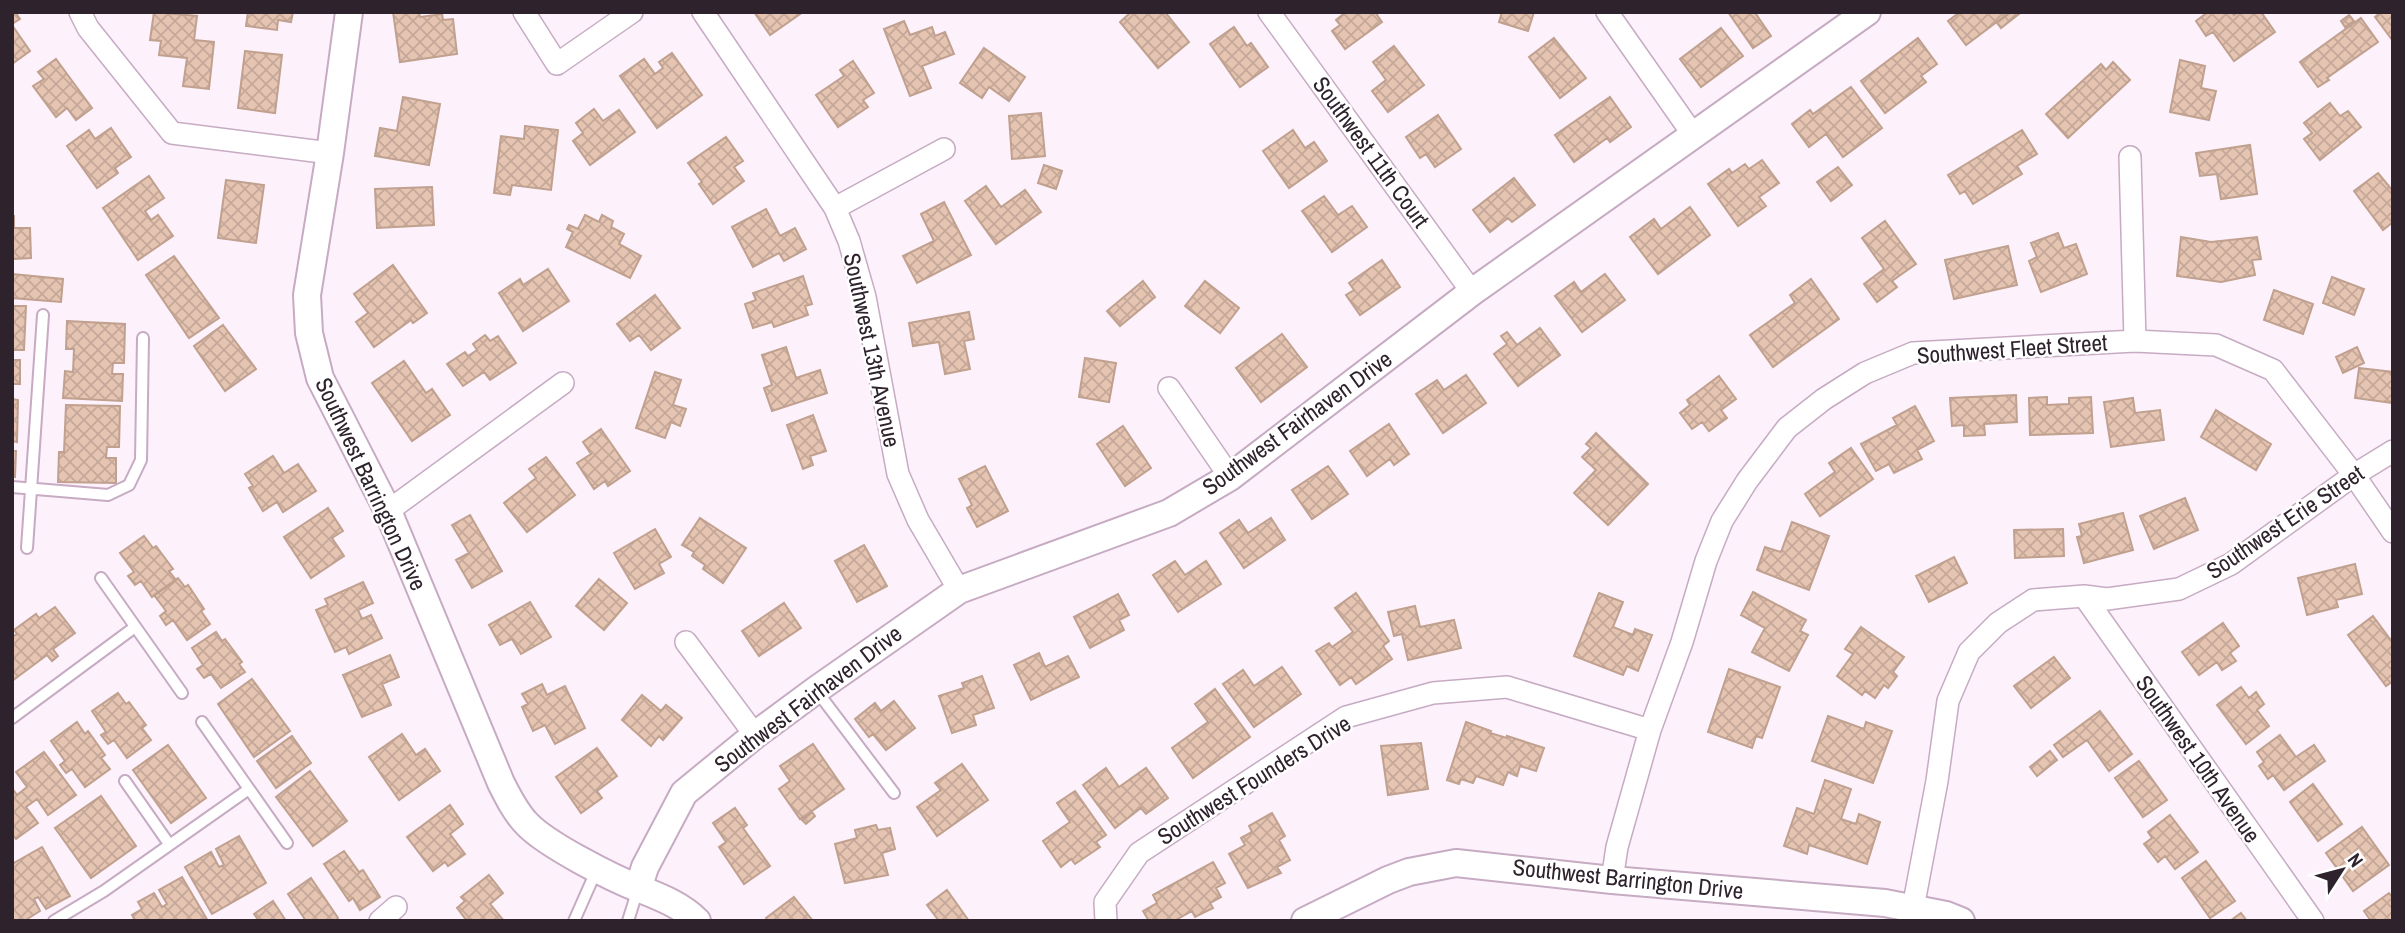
<svg xmlns="http://www.w3.org/2000/svg" width="2405" height="933" font-family="'Archivo Narrow',sans-serif">
<defs>
<pattern id="building-cross-hatch" width="8" height="8" patternUnits="userSpaceOnUse" patternTransform="scale(1.75)"><rect width="8" height="8" fill="#e5c4b1"/><path d="M0 0l8 8M0 8l8-8" fill="none" stroke="#c5a899"/></pattern>
</defs>
<rect width="100%" height="100%" fill="#fdf1fc"/>
<path fill="url(#building-cross-hatch)" stroke="#c0a08e" stroke-width="2" d="M12,12H15L20,19L12,24Z
M154,12L197,16L194,40L214,42L209,89L183,86L187,58L159,55L161,41L150,40Z
M248,12H293L291,22L278,20L277,30L246,26Z
M393,12H419L420,17L442,14L443,20L453,19L457,54L400,62Z
M754,12H803L770,35Z
M1131,12H1165L1189,42L1158,68L1120,22Z
M1375,12L1382,22L1345,49L1332,31L1340,25L1336,20L1346,12Z
M1502,12H1534L1528,31L1499,22Z
M1728,12H1758L1756,14L1771,36L1753,48Z
M1960,12H2010L1966,45L1948,21Z
M2011,12L2019,14L2001,28L1997,23Z
M2208,12H2232L2234,15L2238,12H2261L2275,32L2234,61L2213,32L2206,36L2196,21Z
M2381,12H2393V41L2375,17Z
M2349,15L2354,21L2345,27L2341,21Z
M2361,18L2378,42L2327,78L2329,80L2318,87L2300,62Z
M904,21L910,35L932,27L935,36L945,32L954,54L922,66L931,88L910,96L884,29Z
M12,25L30,51L12,64Z
M1234,27L1247,46L1251,43L1268,67L1240,87L1210,44Z
M1721,28L1743,56L1701,87L1680,59Z
M1554,38L1586,78L1560,98L1529,57Z
M1918,38L1937,64L1921,76L1926,82L1885,113L1861,81Z
M1394,46L1424,85L1388,112L1372,91L1386,80L1373,62Z
M984,48L1025,77L1009,101L989,87L982,98L960,83Z
M245,51L282,55L275,113L238,108Z
M672,53L702,95L657,128L620,76L644,59L655,74L663,68L659,62Z
M56,59L92,108L76,120L67,108L56,117L33,86L44,79L38,72Z
M2180,60L2205,66L2201,88L2216,91L2209,120L2170,112Z
M853,61L874,93L863,100L868,107L838,127L816,95L844,76L840,70Z
M2113,62L2130,80L2068,138L2046,114L2101,64L2106,70Z
M1851,87L1882,128L1843,157L1826,134L1809,147L1792,124L1810,110L1813,114Z
M403,97L440,104L429,165L375,156L380,128L397,131Z
M1610,97L1631,127L1610,142L1607,138L1574,162L1555,135Z
M2330,103L2340,116L2348,111L2361,127L2320,160L2304,139L2312,133L2304,123Z
M594,109L603,121L619,110L635,132L590,165L573,141L583,133L576,123Z
M1041,113L1045,156L1012,159L1009,116Z
M1438,115L1461,149L1435,167L1426,154L1420,158L1406,137Z
M525,126L558,130L551,190L512,185L510,195L494,193L501,136L524,139Z
M111,128L131,157L115,168L118,173L97,188L67,146L89,130L95,139Z
M1293,130L1305,148L1314,142L1327,161L1289,188L1263,151Z
M2022,130L2037,154L2017,166L2022,174L1973,204L1965,191L1960,194L1948,175Z
M726,137L743,161L734,167L744,181L713,204L699,184L702,182L688,163Z
M2250,145L2257,194L2221,199L2217,174L2200,176L2196,153Z
M1762,160L1779,183L1759,197L1766,206L1738,226L1708,184L1729,169L1732,173L1745,164L1749,169Z
M1044,165L1062,171L1056,189L1038,183Z
M1838,167L1852,185L1831,201L1817,182Z
M2378,173L2393,191V222L2383,230L2354,191Z
M149,176L164,198L145,211L151,220L158,215L173,236L138,260L103,208Z
M1514,178L1535,205L1512,222L1508,218L1490,232L1473,210Z
M226,180L264,185L256,243L218,238Z
M986,186L1001,207L1025,190L1041,212L996,244L965,201Z
M432,187L434,225L377,228L375,189Z
M1324,196L1338,215L1352,206L1367,227L1332,252L1302,211Z
M944,202L971,255L917,283L903,256L934,241L921,214Z
M1690,207L1710,235L1658,274L1630,237L1654,219L1661,229Z
M766,209L780,236L795,228L806,249L784,261L779,253L753,267L732,227Z
M585,215L599,222L602,215L613,221L611,227L624,234L619,244L641,256L630,278L566,247L573,232L567,229L569,225L578,229Z
M12,216H14V228H30L31,258L13,259V265Z
M1885,221L1916,264L1892,281L1897,287L1877,302L1864,284L1884,269L1862,238Z
M2058,233L2064,248L2076,244L2087,274L2041,292L2029,261L2037,257L2031,243Z
M2181,237L2211,242L2257,237L2261,259L2252,260L2255,275L2221,282L2177,276Z
M2008,246L2017,285L1954,299L1945,260Z
M174,256L219,318L189,338L146,275Z
M1382,260L1400,287L1360,315L1346,295L1354,290L1349,283Z
M393,265L427,313L413,323L411,320L374,347L356,322L368,313L354,294Z
M548,269L569,301L523,331L499,293L520,279L523,285Z
M12,274L63,279L61,302L12,298Z
M1605,274L1625,300L1582,332L1555,296L1574,282L1581,292Z
M803,276L812,304L805,306L808,315L774,327L772,322L753,328L745,304L756,300L753,293Z
M2332,277L2364,289L2354,315L2323,303Z
M1811,279L1839,319L1773,367L1750,335L1795,303L1790,295Z
M1143,281L1155,297L1120,326L1107,311Z
M1205,281L1239,308L1220,333L1185,306Z
M2274,290L2313,304L2303,334L2264,320Z
M655,295L680,328L651,350L639,335L630,341L617,324Z
M12,306H26L24,350H12Z
M969,312L974,339L964,341L970,369L945,374L939,342L913,346L909,323Z
M67,321L125,324L124,363H113L112,374H123L122,401L63,398L65,371L73,372L74,349H66Z
M223,325L256,369L225,391L194,346Z
M1540,328L1560,355L1518,386L1494,354L1507,344L1501,336L1507,332L1517,345Z
M1282,334L1307,367L1261,402L1236,368Z
M485,335L490,341L498,336L516,363L490,380L484,372L463,386L447,364L465,352L468,356L477,350L473,344Z
M786,347L796,378L820,370L827,393L772,411L764,388L772,385L762,355Z
M2357,347L2364,363L2343,373L2336,357Z
M1085,358L1116,363L1109,402L1079,397Z
M12,360H20V384H12Z
M404,361L426,393L432,389L450,415L412,441L372,383Z
M2359,368L2393,372V403L2355,398Z
M655,372L681,380L673,405L686,409L680,426L671,422L665,438L636,428Z
M1466,375L1486,403L1443,433L1416,394L1437,380L1444,390Z
M1719,376L1736,399L1721,410L1727,418L1709,431L1702,422L1692,429L1680,413L1690,405L1687,400Z
M2016,395L2017,422L1984,424L1985,435L1964,436V425L1952,426L1950,398Z
M2047,397V405L2069,404V398L2091,397L2093,433L2030,435L2029,398Z
M2133,398L2135,413L2160,410L2164,440L2111,447L2104,402Z
M12,399L18,400L17,442L12,441Z
M66,405L120,406L119,447H107L106,458H116V483L58,482L59,452H64Z
M1915,406L1934,441L1917,450L1922,459L1894,473L1889,464L1876,471L1861,444L1897,425L1893,418Z
M2216,410L2271,444L2256,470L2201,437Z
M813,415L826,451L810,456L813,465L803,469L787,425Z
M1389,424L1409,454L1394,465L1390,459L1367,476L1350,451Z
M1123,426L1151,468L1125,486L1097,444Z
M601,429L630,471L608,486L605,481L594,489L577,463L591,454L583,442Z
M1596,433L1648,484L1608,525L1574,493L1596,470L1582,457L1591,448L1586,444Z
M1851,448L1873,479L1820,516L1805,494L1835,472L1829,463Z
M12,451H16L15,477L12,476Z
M273,456L284,473L298,464L316,491L283,512L277,502L263,511L249,488L253,486L245,474Z
M546,457L575,495L527,532L504,503L536,478L529,469Z
M985,466L1008,511L977,527L967,508L972,505L959,479Z
M1328,466L1348,494L1312,519L1292,490Z
M2185,498L2198,530L2154,549L2140,516Z
M328,508L343,531L332,538L344,556L311,578L284,537Z
M2123,513L2133,550L2084,563L2077,537L2082,536L2079,524Z
M470,515L502,571L472,588L456,560L469,553L452,525Z
M700,518L746,548L723,583L703,569L705,565L692,556L694,552L682,545Z
M1271,518L1285,540L1244,568L1220,533L1239,520L1248,533Z
M1792,522L1829,536L1809,590L1757,570L1765,547L1781,552Z
M655,529L671,557L659,564L664,573L635,589L614,553Z
M2063,529L2064,556L2015,558L2014,530Z
M144,536L153,548L156,546L173,569L169,571L176,580L152,597L141,581L135,585L128,576L134,572L120,553Z
M864,545L887,586L857,602L835,561Z
M1954,557L1967,583L1929,602L1916,576Z
M1175,561L1185,575L1206,561L1221,584L1178,612L1153,575Z
M2355,564L2362,594L2336,600L2338,607L2307,615L2298,578Z
M178,578L185,587L188,585L204,609L201,611L210,624L187,640L173,620L166,625L160,616L166,611L154,595Z
M599,579L627,603L604,630L576,606Z
M363,582L373,603L358,610L362,619L371,615L382,638L349,654L346,647L335,652L316,610L328,605L325,599Z
M1753,592L1806,620L1800,631L1808,635L1789,671L1752,652L1765,628L1741,615Z
M1356,593L1389,641L1383,646L1392,659L1356,684L1351,677L1340,685L1316,651L1329,643L1332,647L1353,632L1335,608Z
M1599,593L1623,602L1613,627L1633,635L1635,629L1652,635L1638,671L1627,666L1623,675L1574,656Z
M1118,594L1129,615L1119,620L1124,630L1090,648L1074,617Z
M530,602L551,637L521,654L512,639L500,645L489,625Z
M784,603L801,628L759,656L742,631Z
M1415,606L1420,627L1454,620L1461,648L1408,660L1402,634L1394,636L1388,612Z
M55,607L75,633L53,649L58,656L52,661L47,655L12,681V637L17,634L14,630L36,614L39,618Z
M2373,616L2393,643V681L2386,686L2348,635Z
M2223,623L2239,646L2230,653L2236,661L2222,670L2217,662L2199,675L2182,652Z
M1861,627L1904,657L1893,672L1897,676L1888,688L1884,685L1875,698L1865,691L1862,695L1837,676L1853,654L1845,649Z
M216,632L222,641L225,639L242,662L239,664L245,672L221,688L211,674L204,678L197,669L203,665L192,648Z
M1039,653L1045,667L1068,656L1079,677L1031,700L1014,665Z
M390,655L399,677L382,684L391,705L362,717L343,675Z
M2054,657L2070,678L2031,708L2014,686Z
M1282,667L1301,694L1254,727L1223,684L1243,670L1254,686Z
M1729,669L1780,687L1762,738L1756,736L1752,748L1708,732Z
M982,676L994,708L973,715L976,725L952,733L939,696L964,688L962,683Z
M252,679L290,731L254,757L218,704Z
M542,684L547,695L565,686L585,728L555,744L545,725L533,731L522,707L528,704L522,694Z
M2241,687L2249,698L2256,692L2264,704L2257,710L2269,726L2246,744L2217,705Z
M1215,689L1250,737L1193,778L1172,748L1208,722L1195,704Z
M118,693L126,704L129,702L146,725L142,728L151,740L127,758L114,740L108,744L101,735L106,732L92,711Z
M642,695L661,711L666,705L682,718L663,740L659,736L651,746L622,720Z
M894,701L915,728L886,750L873,734L869,737L855,719L875,703L881,711Z
M2100,711L2132,754L2109,771L2087,740L2063,757L2054,745Z
M1828,716L1864,729L1866,722L1892,731L1873,783L1812,761Z
M77,722L85,734L88,731L105,755L101,758L110,769L85,787L72,769L66,773L60,765L65,761L51,741Z
M1466,722L1491,731L1490,733L1507,738V736L1544,748L1536,771L1520,766L1517,776L1508,772L1503,785L1476,776L1473,783L1461,779L1459,784L1447,780Z
M402,734L416,755L425,749L440,771L399,800L369,757Z
M2280,735L2296,757L2314,745L2325,761L2284,790L2273,775L2268,779L2259,766L2264,762L2257,752Z
M292,736L311,763L276,788L257,761Z
M1421,743L1428,789L1388,795L1381,746Z
M813,744L844,789L800,819L779,789L790,781L780,766Z
M168,745L206,798L171,823L133,770Z
M597,748L617,776L597,791L602,798L581,813L556,777Z
M2050,751L2057,760L2037,776L2030,767Z
M44,752L76,795L48,815L37,799L26,807L38,823L16,839L12,834V788L17,795L27,787L16,772Z
M2139,761L2167,800L2143,817L2115,778Z
M962,764L988,800L937,836L917,807L941,790L935,783Z
M1106,768L1119,787L1146,768L1168,798L1146,814L1141,808L1115,828L1083,785Z
M310,771L347,821L313,846L276,797Z
M1825,780L1851,789L1841,819L1856,824L1859,814L1880,822L1867,864L1809,845L1807,854L1784,846L1797,808L1814,814Z
M2313,784L2342,824L2318,841L2290,802Z
M1075,791L1106,835L1096,842L1100,847L1075,864L1071,859L1061,867L1043,841L1070,822L1057,803Z
M101,796L136,846L91,878L55,828Z
M450,805L463,824L450,834L465,854L448,866L445,862L433,871L407,837Z
M735,808L747,825L743,828L770,866L744,884L719,847L726,842L713,823Z
M812,812L815,816L806,824L802,820Z
M1272,813L1285,836L1279,840L1290,860L1277,867L1281,873L1248,888L1229,854L1245,845L1241,838L1252,832L1249,826Z
M2170,815L2198,852L2175,869L2165,856L2158,862L2144,844L2152,838L2148,832Z
M876,825L878,830L890,828L895,849L882,853L888,875L845,883L835,844L857,838L855,830Z
M2362,827L2389,865L2353,891L2326,853Z
M239,836L266,883L212,914L185,867L211,852L219,867L224,865L216,849Z
M42,847L70,896L46,909L38,897L34,899L40,911L24,921H14L12,917V864Z
M344,851L359,872L363,870L380,897L360,910L353,898L349,901L324,864Z
M2206,861L2235,901L2210,918L2182,878Z
M1213,862L1225,883L1216,888L1221,897L1210,903L1213,908L1195,917L1192,911L1174,921H1149L1143,911L1157,903L1153,895Z
M489,875L503,893L490,904L504,921H467L457,908L465,901L461,897Z
M182,877L208,921H135L132,915L142,909L138,902L154,893L162,907L167,904L159,890Z
M311,878L338,918L335,921H306L288,894Z
M947,890L969,921H939L927,905Z
M2389,893L2393,898V921H2371L2364,911Z
M794,897L813,921H768L766,918Z
M273,901L286,921H259L254,914Z
M2241,913L2247,921H2230Z"/>
<g fill="none" stroke-linecap="round" stroke-linejoin="round">
<g stroke="#c6abc3" stroke-width="14">
<path id="service" d="M12,487L108,495L129,485L141,460L143,338
M27,548L43,315
M101,578L182,693
M816,690L894,793
M12,718L135,627
M202,722L287,843
M125,781L169,844
M54,921L104,891L249,789
M574,921L597,869
M628,921L638,889"/>
</g>
<g stroke="#c6abc3" stroke-width="24">
<path id="minor" d="M80,12L88,28L172,133L330,153
M524,12L557,64L632,12
M703,12L835,208L849,241L865,297L898,474L918,520L959,590
M1269,12L1472,292
M1607,12L1694,136
M2130,157L2135,341
M835,208L944,149
M1169,388L1230,477
M388,511L563,383
M2084,596L2313,921
M686,642L755,735
M1612,880L1617,847L1650,730L1682,642L1706,561L1722,521L1747,481L1787,428L1824,399L1865,373L1913,353L2135,341L2216,345L2273,370L2354,475L2393,532
M1913,908L1937,781L1948,701L1969,652L1998,623L2033,600L2084,596L2107,599L2179,589L2231,564L2354,475L2393,451
M380,921L396,907
M1106,921L1105,902L1139,853L1346,717L1433,693L1507,687L1650,730"/>
</g>
<g stroke="#c6abc3" stroke-width="30">
<path id="tertiary" d="M349,12L330,153L307,295L309,333L320,378L388,511L501,783C508,797 516,813 527,824C547,845 612,878 640,889C660,897 681,905 697,921
M638,889L645,867L684,793L755,735L816,690L959,590L1169,513L1230,477L1472,292L1867,12
M1305,921L1388,880L1409,872L1456,863L1612,880L1885,903L1946,915L1961,921"/>
</g>
<use href="#service" stroke="#fff" stroke-width="10"/>
<use href="#minor" stroke="#fff" stroke-width="21"/>
<use href="#tertiary" stroke="#fff" stroke-width="26"/>
</g>
<g text-anchor="middle" stroke-width="5" stroke-linejoin="round" paint-order="stroke">
<g font-size="23" fill="#2e232d" stroke="#fff">
<text transform="translate(1371 152) rotate(54)" y="8">Southwest 11th Court</text>
<text transform="translate(2012 349) rotate(-4)" y="8">Southwest Fleet Street</text>
<text transform="translate(872 350) rotate(78)" y="8">Southwest 13th Avenue</text>
<text transform="translate(1297 423) rotate(-36)" y="8">Southwest Fairhaven Drive</text>
<text transform="translate(371 484) rotate(65)" y="8">Southwest Barrington Drive</text>
<text transform="translate(2285 522) rotate(-34)" y="8">Southwest Erie Street</text>
<text transform="translate(808 699) rotate(-37)" y="8">Southwest Fairhaven Drive</text>
<text transform="translate(2198 759) rotate(55)" y="8">Southwest 10th Avenue</text>
<text transform="translate(1254 780) rotate(-32)" y="8">Southwest Founders Drive</text>
<text transform="translate(1628 879) rotate(6)" y="8">Southwest Barrington Drive</text>
</g>
</g>
<rect width="2405" height="933" fill="none" stroke="#2e232d" stroke-width="28"/>
<g transform="translate(2342 870) rotate(54)" stroke="#ffffff" stroke-width="5" paint-order="stroke">
<path d="M0-5L12 26L0 18L-12 26Z" fill="#2e232d"/>
<text y="-10" font-size="19" font-weight="bold" text-anchor="middle" fill="#2e232d">N</text>
</g>
</svg>
